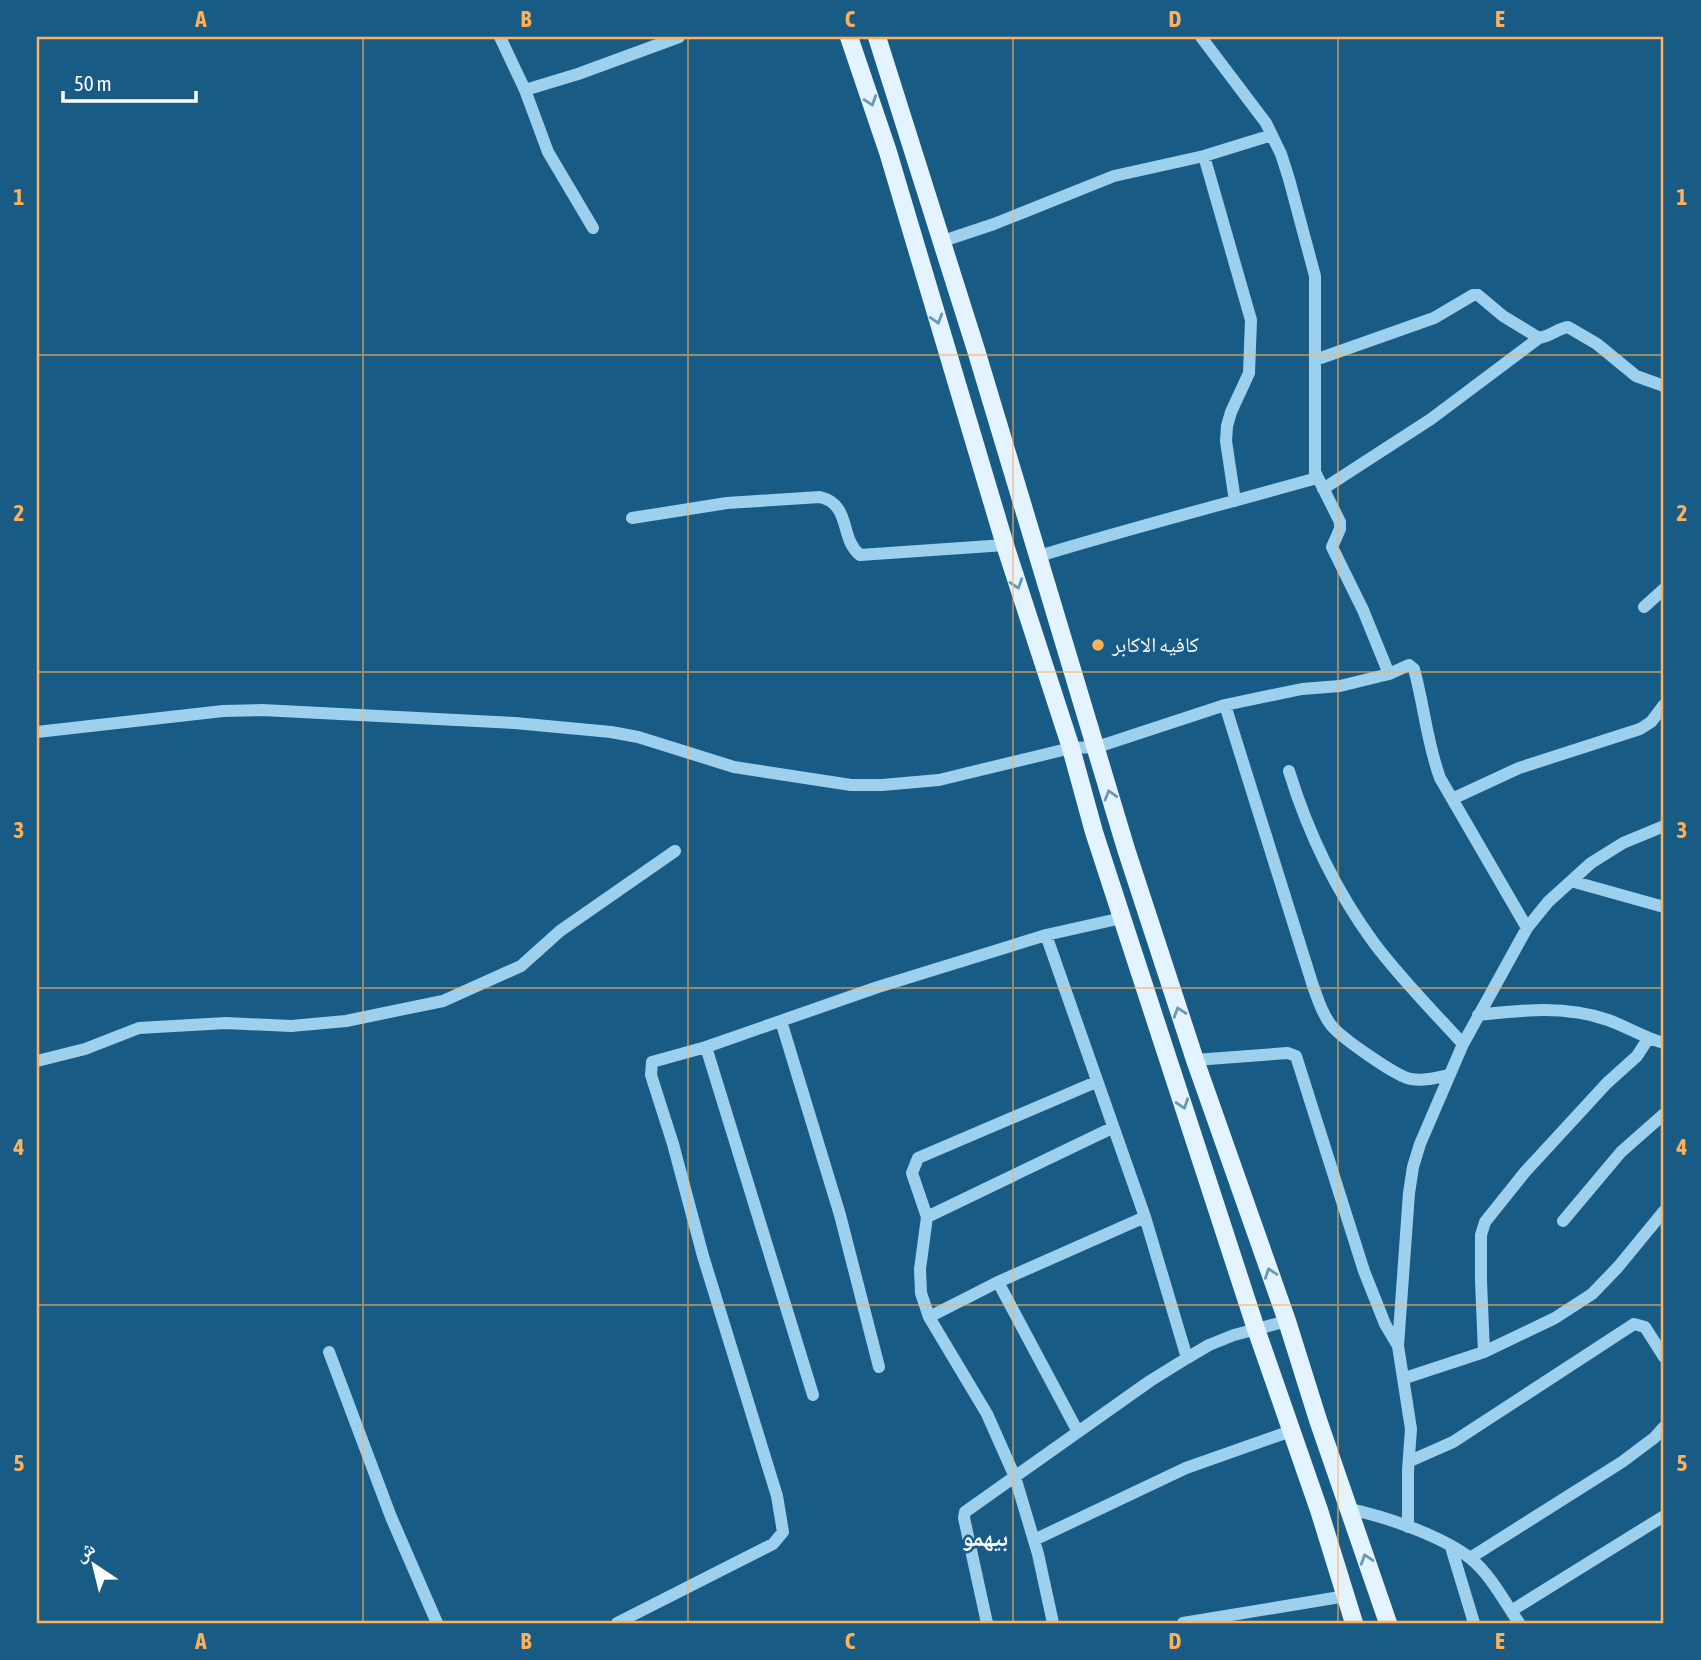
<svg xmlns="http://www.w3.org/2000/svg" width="1701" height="1660" font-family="'Asap Condensed','Noto Naskh Arabic',sans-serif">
<rect width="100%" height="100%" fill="#185c86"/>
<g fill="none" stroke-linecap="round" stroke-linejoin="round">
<path stroke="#9dd0ed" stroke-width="12" d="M500,37L525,90L548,152L593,228
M525,90L578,74L679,37
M1204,156L1251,320L1249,373L1231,412L1227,426L1226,441L1235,501
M940,242L994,224L1114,176L1204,156L1272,135
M1315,360L1434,318L1473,295H1478L1503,316L1539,338C1551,336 1559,328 1568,327L1597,344L1636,376L1664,386
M1323,489L1431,419L1539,338
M632,518L727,503L820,497C852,505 839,538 860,555L1005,545
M1039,556C1131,528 1224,504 1317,478
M1644,607L1664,589
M1389,674L1409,665L1414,669C1424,705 1427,743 1440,778L1527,928
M1225,705L1313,986C1318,999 1322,1014 1331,1025C1340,1037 1397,1077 1411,1079C1424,1081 1436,1078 1449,1075
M37,732L223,711L262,710L515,723L611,732L638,737L734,767L851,785H882L939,780L1071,748L1097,747L1225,705L1302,689L1340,686L1389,674L1363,610L1332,547L1340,529V522L1315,472V276L1289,179L1281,154L1266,123L1201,37
M1289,771C1308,833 1336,891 1374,943C1401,979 1433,1011 1463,1044
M1452,799L1519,768L1640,729L1651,722L1664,705
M1571,881L1664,907
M1046,935L1145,1217L1187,1358
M1478,1015C1523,1010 1566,1005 1608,1020C1628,1027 1644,1038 1664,1043
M781,1021L840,1215L879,1367
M706,1047L813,1395
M1195,1060L1288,1053L1296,1056L1364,1271L1385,1324L1398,1346
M37,1061L85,1049L139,1028L226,1023L291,1026L346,1021L443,1001L521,966L560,931L675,851
M927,1217L1112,1128
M1563,1221L1621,1152L1664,1114
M998,1282L1078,1432
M929,1317L998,1282L1145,1217
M329,1352L391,1517L437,1623
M1484,1352L1481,1281V1235L1485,1222L1525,1172L1607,1083L1637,1056L1648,1039
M1405,1378L1484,1352L1555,1318L1592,1294L1618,1267L1664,1211
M1410,1461L1453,1442L1634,1324L1645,1327L1664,1357
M1349,1509C1384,1516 1442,1536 1470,1558C1491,1575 1504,1601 1519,1623
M1408,1527V1470L1411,1429L1398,1346L1409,1193L1413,1167L1420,1144L1463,1044L1527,928L1548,902L1591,863L1623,843L1664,826
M1034,1540L1186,1468L1291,1431
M1451,1547L1474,1623
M1470,1558L1622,1462L1654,1438L1664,1427
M1511,1611L1664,1516
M617,1623L773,1544L783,1532L777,1496L703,1256L673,1144L651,1075L652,1062L706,1047L878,987L1046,935L1122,918
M987,1623L964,1518L965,1512L1150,1381L1187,1358L1209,1345L1234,1335L1287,1321
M1053,1623L1038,1554L1015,1477L987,1414L929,1317L921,1293L920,1269L927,1217L912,1173L918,1158L1096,1082
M1183,1623L1346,1596"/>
<path stroke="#e3f3ff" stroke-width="18" d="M849,37L888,152L1005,545L1071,748L1094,832L1256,1329L1319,1510L1354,1623
M877,37L976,350L1126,849L1195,1060L1287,1321L1318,1420L1388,1623"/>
</g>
<defs><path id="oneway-chevron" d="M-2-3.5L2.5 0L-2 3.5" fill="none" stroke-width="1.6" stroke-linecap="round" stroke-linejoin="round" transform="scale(1.75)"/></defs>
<g stroke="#6998b6">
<use href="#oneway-chevron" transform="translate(871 101) rotate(71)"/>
<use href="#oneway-chevron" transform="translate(937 319) rotate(73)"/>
<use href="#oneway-chevron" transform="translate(1017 584) rotate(72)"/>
<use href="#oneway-chevron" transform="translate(1110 795) rotate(-106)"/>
<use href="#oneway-chevron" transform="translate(1179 1012) rotate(-108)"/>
<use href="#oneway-chevron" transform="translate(1183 1104) rotate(72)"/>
<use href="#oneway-chevron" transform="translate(1270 1273) rotate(-109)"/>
<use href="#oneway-chevron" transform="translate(1366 1559) rotate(-108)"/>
</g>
<path fill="none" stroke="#ffb059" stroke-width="2" stroke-opacity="0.55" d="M363,37V1623M688,37V1623M1013,37V1623M1338,37V1623M37,355H1664M37,672H1664M37,988H1664M37,1305H1664"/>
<circle fill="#ffb059" stroke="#185c86" stroke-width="2.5" cx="1098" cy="645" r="7"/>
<g text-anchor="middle" stroke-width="5" stroke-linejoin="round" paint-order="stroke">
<g font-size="21" fill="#fff" stroke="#185c86" text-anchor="start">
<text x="1112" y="652">كافيه الاكابر</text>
</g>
<g font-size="24" font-weight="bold" fill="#fff" stroke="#185c86">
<text x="985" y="1546">بيهمو</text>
</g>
</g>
<rect width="1701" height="1660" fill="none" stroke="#185c86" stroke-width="77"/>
<g transform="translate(94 1565) rotate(325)" stroke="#185c86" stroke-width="5" paint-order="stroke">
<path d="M0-5L12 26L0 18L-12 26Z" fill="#ffffff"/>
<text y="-10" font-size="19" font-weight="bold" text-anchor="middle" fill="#ffffff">ش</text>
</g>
<path d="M63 91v10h133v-10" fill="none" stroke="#ffffff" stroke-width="3.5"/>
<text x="74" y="91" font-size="21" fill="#ffffff" stroke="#185c86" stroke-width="5" paint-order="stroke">50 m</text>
<rect x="38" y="38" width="1624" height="1584" fill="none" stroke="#ffb059" stroke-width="2.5"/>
<g font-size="23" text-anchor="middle" font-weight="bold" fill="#ffb059">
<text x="201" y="27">A</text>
<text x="526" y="27">B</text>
<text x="850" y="27">C</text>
<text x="1175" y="27">D</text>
<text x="1500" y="27">E</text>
<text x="19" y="205">1</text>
<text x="1682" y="205">1</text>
<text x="19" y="521">2</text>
<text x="1682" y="521">2</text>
<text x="19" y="838">3</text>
<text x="1682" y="838">3</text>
<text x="19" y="1155">4</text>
<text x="1682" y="1155">4</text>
<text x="19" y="1471">5</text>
<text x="1682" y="1471">5</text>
<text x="201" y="1649">A</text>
<text x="526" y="1649">B</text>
<text x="850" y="1649">C</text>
<text x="1175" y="1649">D</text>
<text x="1500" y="1649">E</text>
</g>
</svg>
